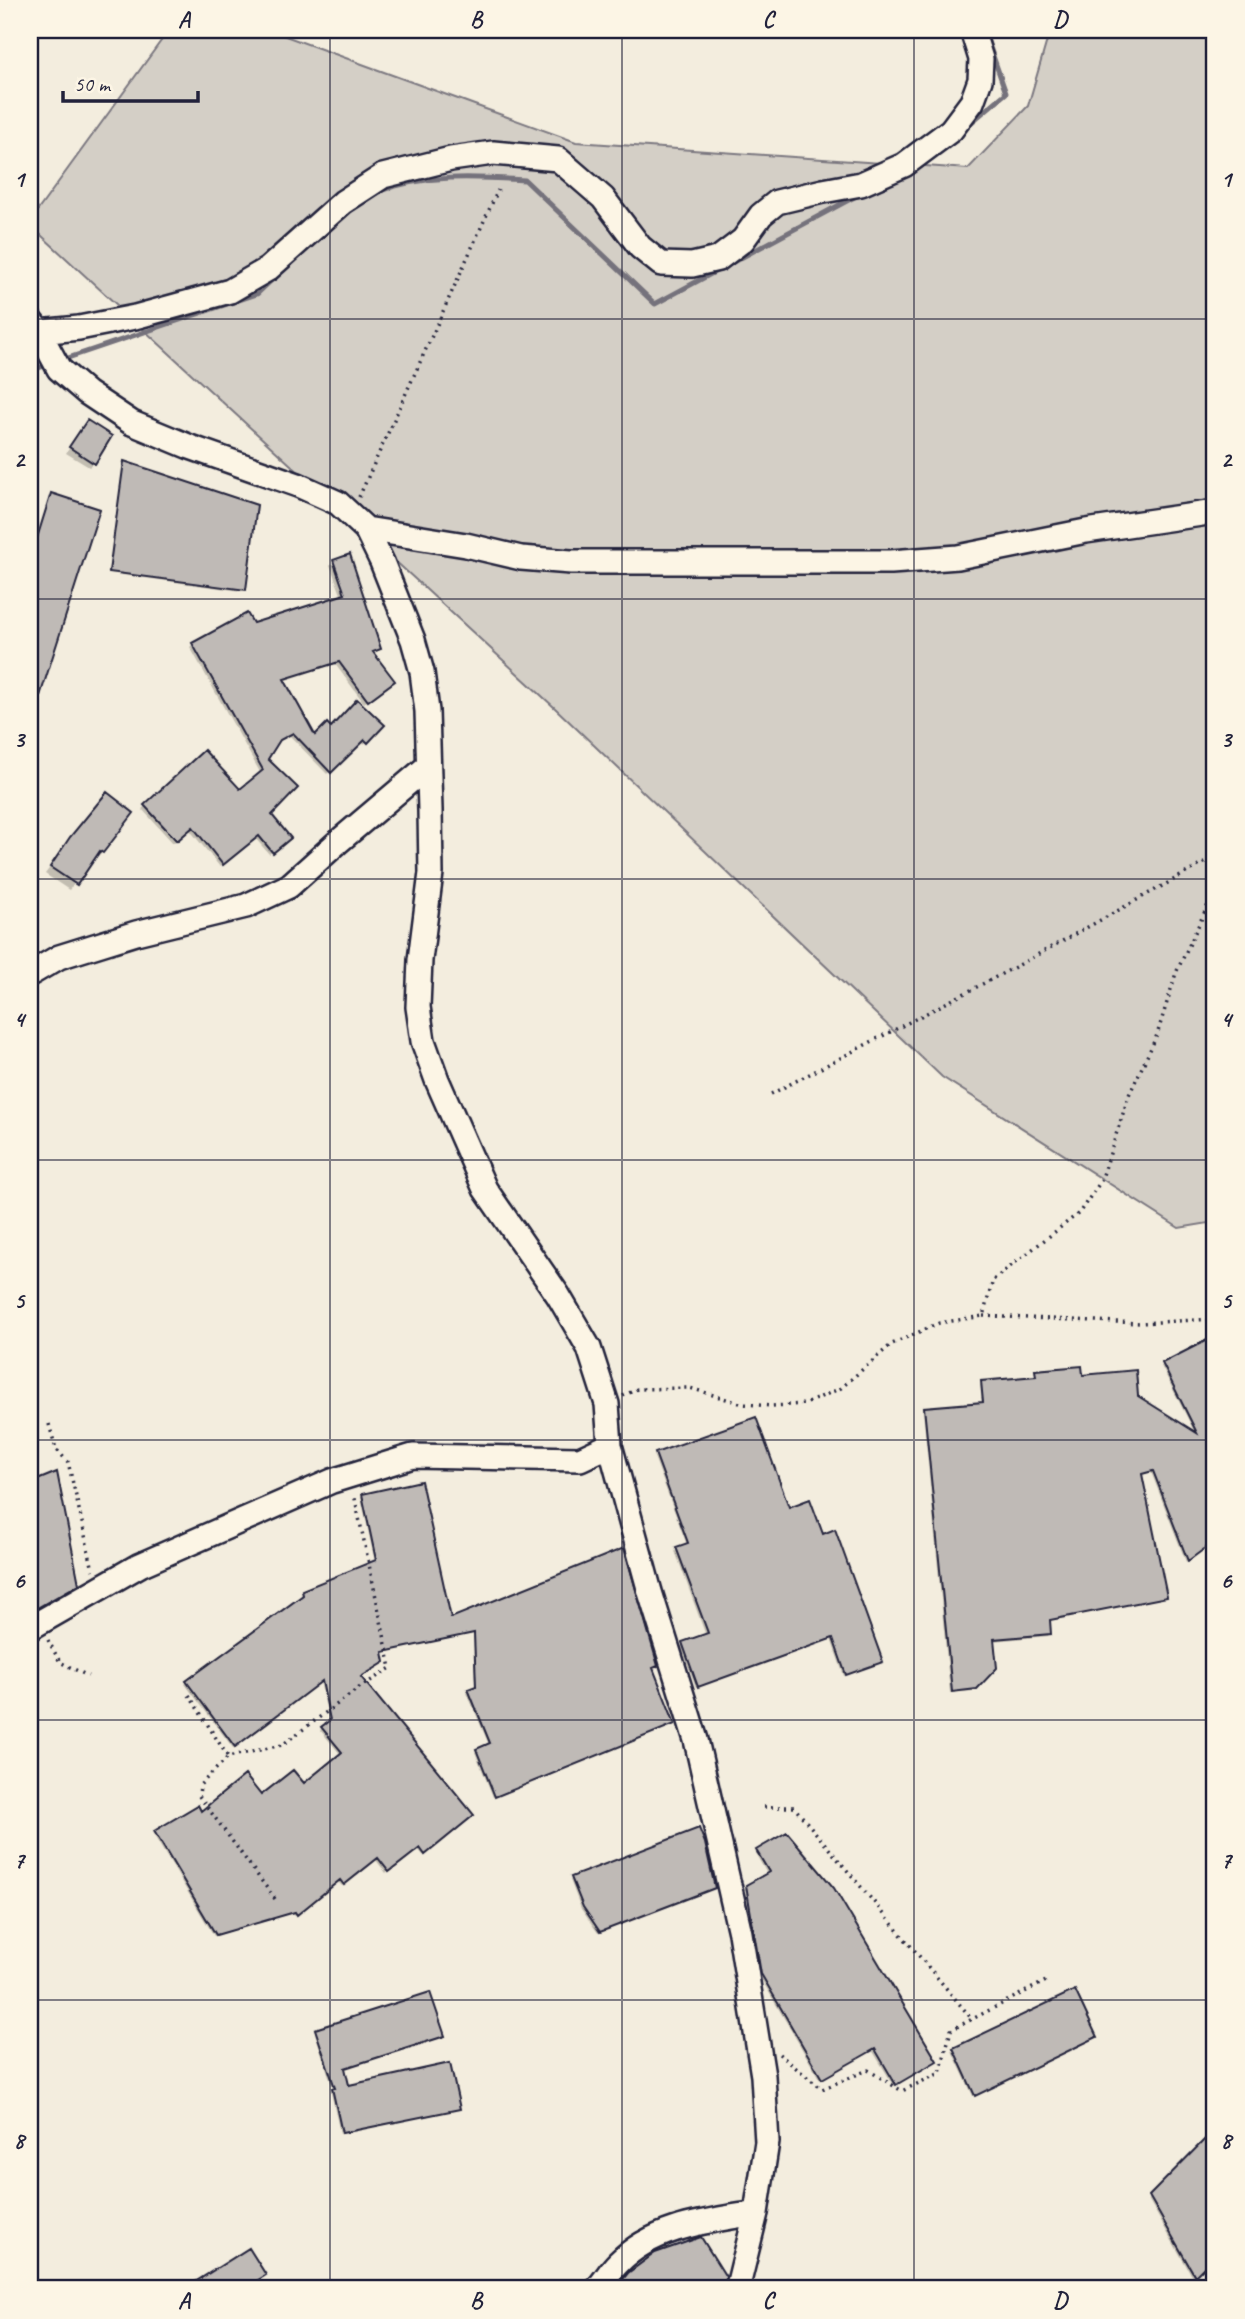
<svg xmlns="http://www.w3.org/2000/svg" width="1245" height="2319" font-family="Caveat,sans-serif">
<rect width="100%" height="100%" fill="#f3edde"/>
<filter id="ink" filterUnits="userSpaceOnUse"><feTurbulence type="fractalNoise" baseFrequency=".0143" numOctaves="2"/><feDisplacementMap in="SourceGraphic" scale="14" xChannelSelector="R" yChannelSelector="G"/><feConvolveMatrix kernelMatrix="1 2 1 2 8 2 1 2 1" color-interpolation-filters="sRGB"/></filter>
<g filter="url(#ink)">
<path fill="#d4cfc6" stroke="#7b7880" stroke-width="2" d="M169,30H269L576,142L968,169L1028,106L1050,30H1215V1222L1179,1228L942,1077L555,708L30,225V221Z"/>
<path fill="#0003" d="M87,422L94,463L89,467L66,453Z
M124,463L244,589L242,591L108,573Z
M50,497L31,713L30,538L36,540Z
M349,556L379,649L371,653L390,684L364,703L335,664L283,681L315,737L331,730L382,725L364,744L361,742L327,774L289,735L277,742L265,759L270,815L286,841L269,854L255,838L220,867L189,829L173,843L142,809L204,753L239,791L261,774L190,647L193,644L342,597L330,565Z
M100,801L102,852L96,858L94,857L69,890L45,874Z
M1215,1338V1540L1186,1562L1151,1472L1141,1475L1165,1596L1048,1621L1049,1634L1048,1636L992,1641L995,1668L973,1691L950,1693L923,1411L925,1409L982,1404L980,1385L982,1383L1034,1378L1036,1372L1081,1377L1136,1397L1195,1433L1161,1366Z
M656,1455L788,1509L822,1536L881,1662L844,1676L831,1639L696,1687L681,1646L706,1636L675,1551L687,1545L654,1457Z
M56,1474L75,1585L30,1611V1485Z
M363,1495L450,1620L651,1669L671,1725L493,1797L475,1752L489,1745L467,1693L475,1689L473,1633L381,1653L359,1677L472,1815L423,1855L417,1848L386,1873L375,1859L342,1886L337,1881L295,1915L293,1913L214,1936L153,1834L201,1813L304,1786L341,1755L320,1730L329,1722L320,1681L233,1748L185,1684L302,1598L301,1594L303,1592L375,1562L361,1497Z
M786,1834L933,2063L894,2086L872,2050L820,2080L760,1977L745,1888L767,1874L755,1853Z
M572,1878L711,1889L598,1933L581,1909L570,1880Z
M1074,1992L1093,2038L973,2096L952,2051Z
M316,2031L443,2036L343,2069L348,2087L458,2108L340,2134L331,2092L333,2089L315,2033Z
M1215,2132V2253L1192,2276L1148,2199Z
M724,2278L725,2289H616L624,2280Z"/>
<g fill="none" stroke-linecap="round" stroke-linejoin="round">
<path stroke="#75727b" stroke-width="5" d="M967,126L1006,93L985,33
M377,192C425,174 475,177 525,180L655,304L858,195
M62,360L257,294L276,276
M30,371L47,365"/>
</g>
<path fill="#bfbab6" stroke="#22223b" stroke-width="2" d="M87,420L112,436L95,464L69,447Z
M124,461L257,505L246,590L109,572Z
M51,493L100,509L33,718L30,717V536L37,538Z
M350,554L381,649L373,652L395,681L368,701L339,662L284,679L315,735L327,723L331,727L357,699L385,725L368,743L365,740L331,773L293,733L280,740L268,759L298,788L272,815L291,838L273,853L259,836L223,865L193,827L177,841L144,805L204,750L240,789L263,770L192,643L247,613L253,623L345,594L333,560Z
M107,792L134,813L103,853L100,851L77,885L50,867L70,837Z
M1215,1336V1541L1188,1561L1153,1471L1142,1474L1167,1597L1050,1620L1051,1634L994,1639L997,1668L977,1689L952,1692L924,1407L983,1402L981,1381L1036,1376L1035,1370L1082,1366L1083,1375L1136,1370L1138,1396L1197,1433L1162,1363Z
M756,1417L789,1507L810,1499L823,1534L835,1529L883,1662L846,1675L833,1638L698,1687L682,1642L708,1633L676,1547L688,1543L655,1453Z
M57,1472L79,1584L30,1612V1483Z
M421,1481L451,1618L624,1548L658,1666L653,1668L675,1724L495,1797L476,1749L490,1743L468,1689L476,1686L474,1633L383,1652L385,1662L361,1677L474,1815L425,1855L420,1848L389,1872L378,1858L344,1885L340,1880L297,1915L295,1912L216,1935L154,1831L198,1805L201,1811L245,1775L261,1795L293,1770L304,1783L342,1752L321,1727L330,1720L322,1681L235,1747L186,1681L303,1595L302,1590L376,1560L362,1494Z
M699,1828L705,1843L715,1888L600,1932L583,1907L571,1877Z
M787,1832L834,1888L937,2061L896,2085L875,2049L822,2079L761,1974L746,1885L769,1872L756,1850Z
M1075,1990L1097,2037L975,2096L953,2048Z
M430,1992L445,2036L345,2068L349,2085L450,2063L460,2109L342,2133L332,2088H335L315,2029Z
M1215,2129V2256L1195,2276L1149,2196Z
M701,2237L726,2277L725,2289H615L628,2273L655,2253Z
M249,2248L266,2275L244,2289H184Z"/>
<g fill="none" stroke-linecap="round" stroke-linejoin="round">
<g stroke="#22223b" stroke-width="28">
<path id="minor" d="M30,320L39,332L59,369L87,393L132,423L190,447L298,485L338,503L366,529L382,562L413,640L422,672L427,711L430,810L431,873L420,960L418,1007L423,1041L437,1080L485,1189L558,1295L589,1348L607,1404L610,1445L650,1592L696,1740L740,1933L763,2076L767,2142L756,2213L739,2282V2289
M39,332L79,328L135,317L230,291L268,269L343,202L383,176L451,159L493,153L558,159L603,198L640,247L661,264L692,265L718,259L743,240L761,215L777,202L823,191L861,184L904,165L951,130L972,102L980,80L981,59L972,30
M366,529L466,545L521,558L571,562H891L958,557L1086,531L1215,512
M30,974L59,957L136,933L246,906L289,886L338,842L428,766
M30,1628L140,1565L332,1481L413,1456L580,1459L610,1445
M597,2289C604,2281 610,2271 618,2263C654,2226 708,2221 756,2213"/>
</g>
<path stroke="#22223b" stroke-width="3.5" stroke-dasharray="2 5" stroke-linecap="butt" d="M359,497L498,190
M771,1094L1017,966L1215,857
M983,1316L1140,1323L1215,1319
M623,1396L637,1389L690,1388L743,1404L772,1406L805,1404L841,1388L892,1344L939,1323L983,1316L993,1280L1079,1213L1101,1181L1129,1095L1157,1035L1176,973L1215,890
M49,1424L56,1449L68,1462L93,1570
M48,1640L60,1662L88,1676
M189,1695L228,1757
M764,1807H794L972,2019
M275,1899L199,1796L200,1785L228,1757L282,1745L359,1688L391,1668L354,1494
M779,2054L822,2089L868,2070L902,2091L940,2073L951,2030L1046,1981"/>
<use href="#minor" stroke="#fcf5e5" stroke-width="23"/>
</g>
</g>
<path fill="none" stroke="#22223b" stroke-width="2" stroke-opacity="0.55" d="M330,30V2289M622,30V2289M914,30V2289M30,319H1215M30,599H1215M30,879H1215M30,1160H1215M30,1440H1215M30,1720H1215M30,2000H1215"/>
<rect width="1245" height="2319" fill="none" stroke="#fcf5e5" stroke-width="77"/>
<path d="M63 91v10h135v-10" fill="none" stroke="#22223b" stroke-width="3.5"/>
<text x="74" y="91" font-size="21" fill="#22223b" stroke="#fcf5e5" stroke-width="5" paint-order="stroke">50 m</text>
<rect x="38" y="38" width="1168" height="2242" fill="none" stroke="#22223b" stroke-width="2.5"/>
<g font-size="23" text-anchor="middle" font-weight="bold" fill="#22223b">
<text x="184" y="27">A</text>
<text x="476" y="27">B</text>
<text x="768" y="27">C</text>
<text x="1060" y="27">D</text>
<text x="19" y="187">1</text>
<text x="1226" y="187">1</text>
<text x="19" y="467">2</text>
<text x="1226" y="467">2</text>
<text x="19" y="747">3</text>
<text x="1226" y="747">3</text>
<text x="19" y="1027">4</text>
<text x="1226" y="1027">4</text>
<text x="19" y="1308">5</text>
<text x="1226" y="1308">5</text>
<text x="19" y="1588">6</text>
<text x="1226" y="1588">6</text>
<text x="19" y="1868">7</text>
<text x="1226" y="1868">7</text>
<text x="19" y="2148">8</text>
<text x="1226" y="2148">8</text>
<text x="184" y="2308">A</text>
<text x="476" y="2308">B</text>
<text x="768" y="2308">C</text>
<text x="1060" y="2308">D</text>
</g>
</svg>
